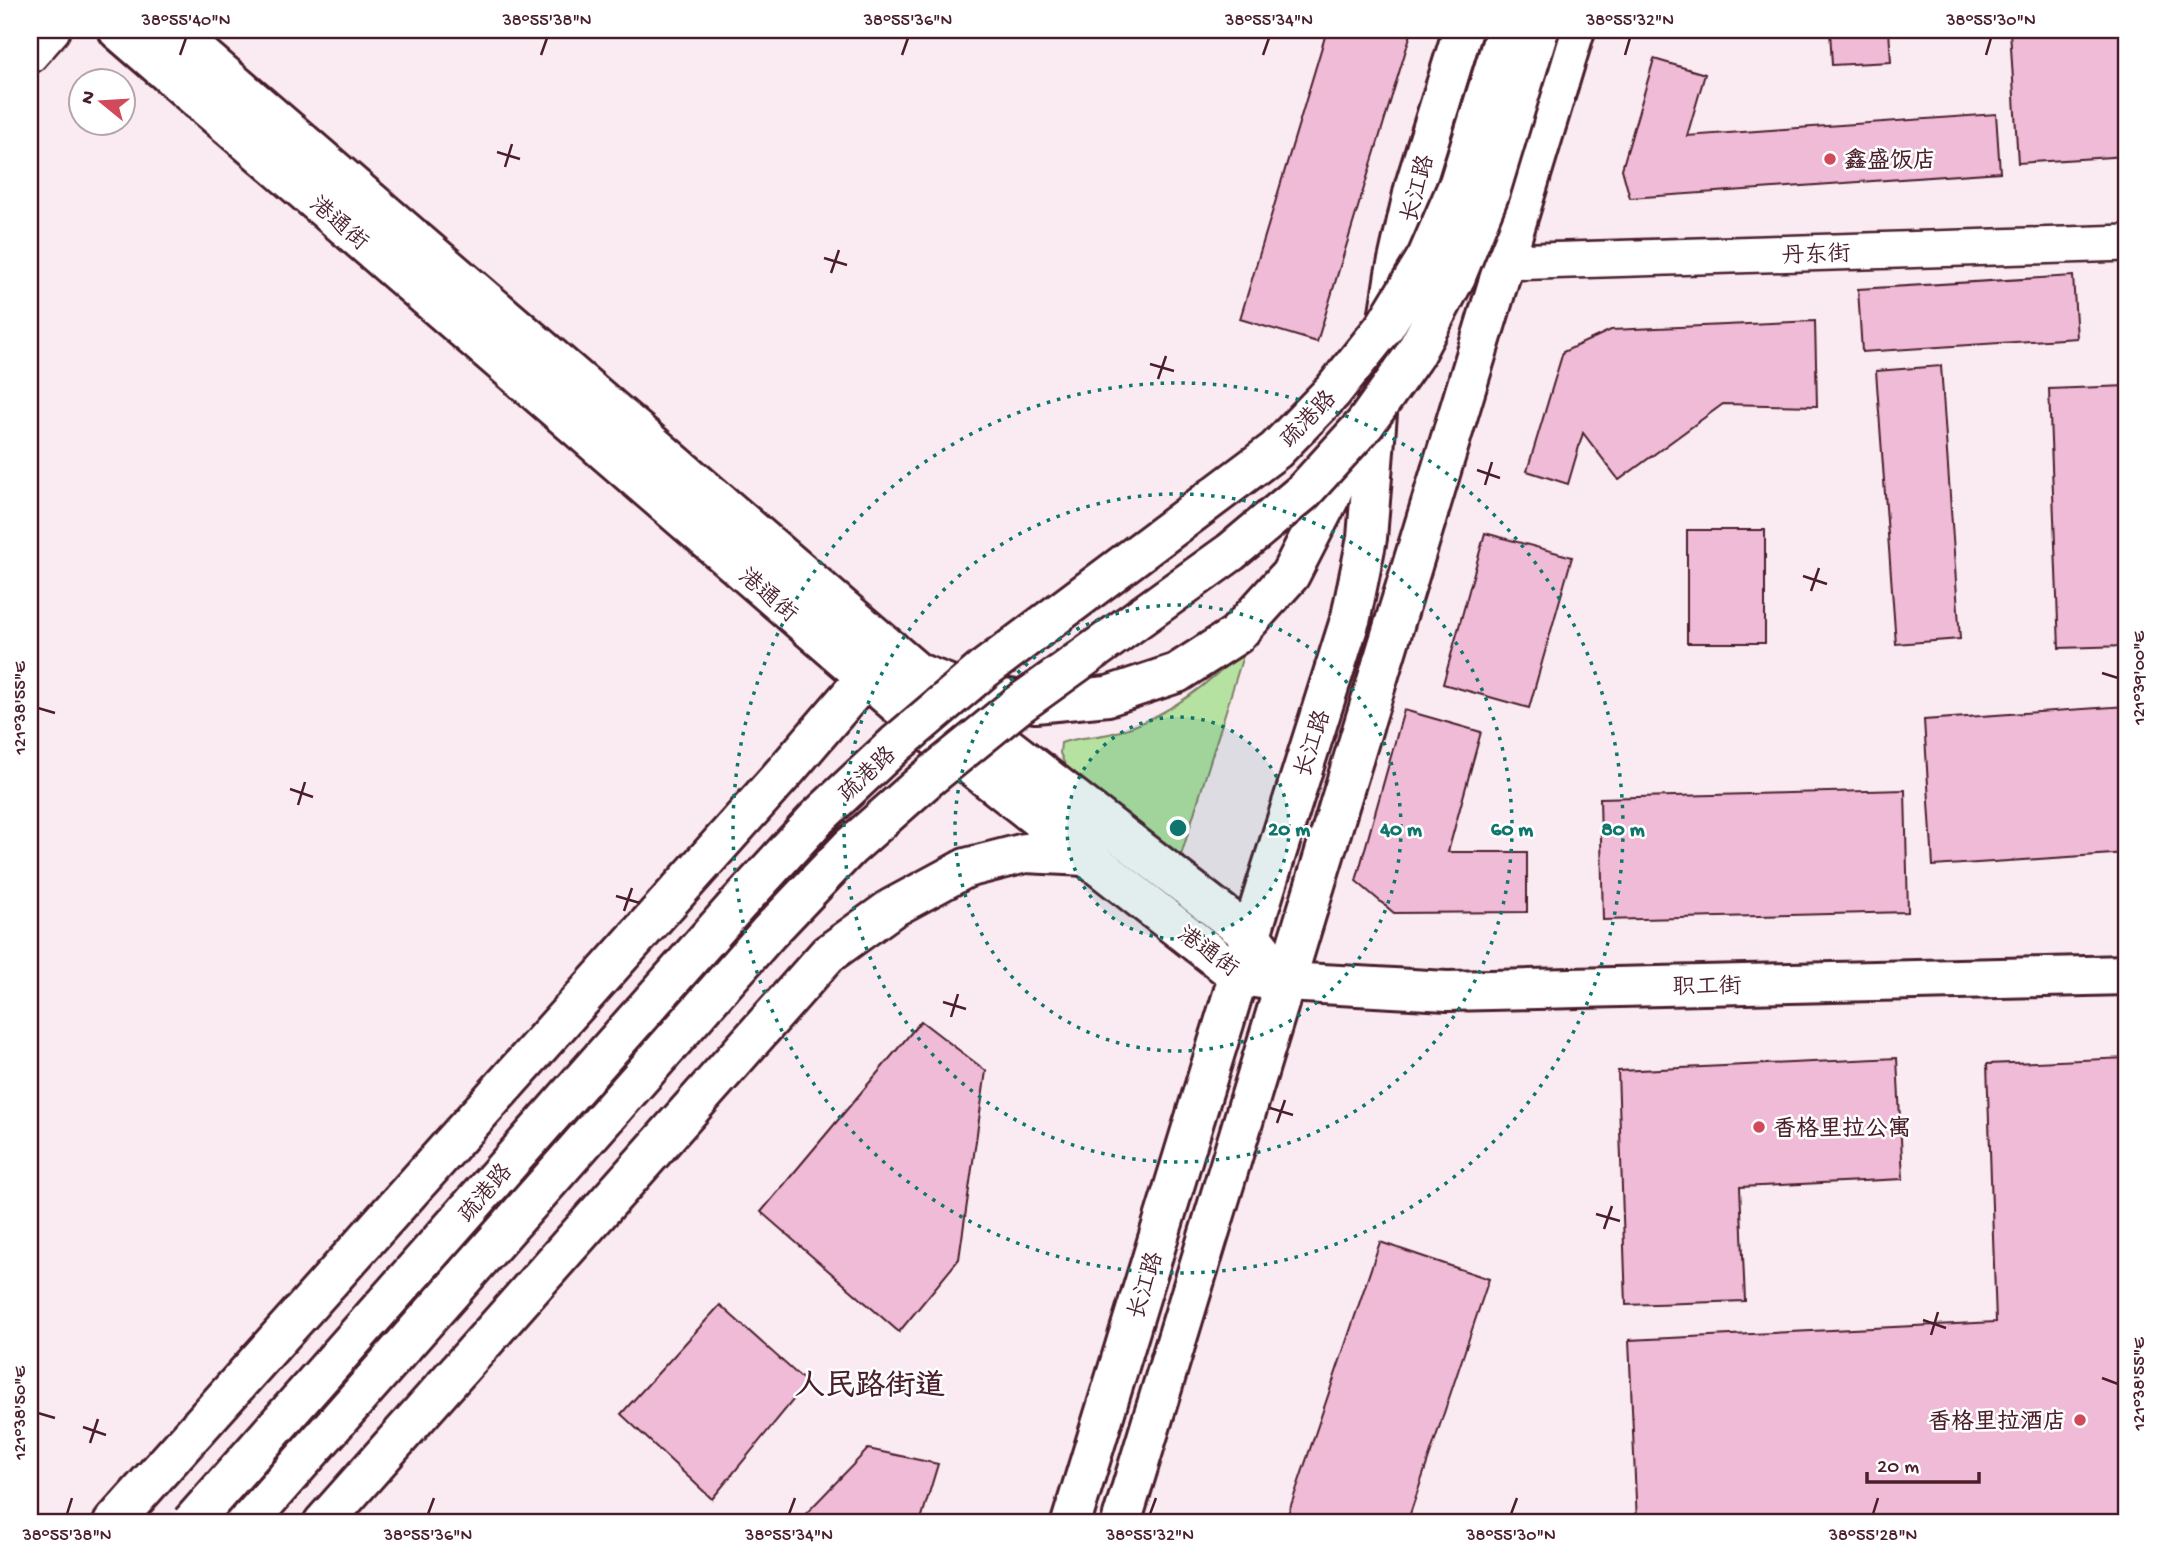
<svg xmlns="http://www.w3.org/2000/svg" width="2157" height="1553" font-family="'Gochi Hand','LXGW WenKai TC',sans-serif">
<rect width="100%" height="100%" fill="#faebf3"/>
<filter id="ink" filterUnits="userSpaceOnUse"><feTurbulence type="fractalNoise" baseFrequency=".0143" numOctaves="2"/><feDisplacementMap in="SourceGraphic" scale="14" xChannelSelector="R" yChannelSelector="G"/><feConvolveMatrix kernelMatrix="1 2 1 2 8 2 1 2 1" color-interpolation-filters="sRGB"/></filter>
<g filter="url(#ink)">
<path fill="#b5e2a1" stroke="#808066" stroke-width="2" d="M1246,646L1179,862L1065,765L1060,753L1061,743C1080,736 1100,738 1120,731C1170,715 1210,683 1246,646Z"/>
<path fill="#f0bbd7" stroke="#4a1f2b" stroke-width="2" d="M1327,30H1412L1317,342L1240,319Z
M1830,30H1889L1891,62L1832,65Z
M2010,30H2127V156L2018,163Z
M1654,59L1705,74L1687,136L1996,114L2000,172L1630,198L1622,169Z
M2073,276L2077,338L1862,352L1858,289Z
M1815,321L1817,406L1723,404L1619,480L1583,433L1568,484L1527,471L1563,352L1611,330Z
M1941,366L1960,639L1896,644L1876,371Z
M2127,386V646L2059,648L2049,389Z
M1687,530H1765V643H1687Z
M1485,533L1572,557L1529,708L1443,684Z
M2127,706V853L1933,866L1924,720Z
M1404,710L1481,732L1448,852H1527V912L1394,913L1356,881Z
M1905,790L1908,912L1603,920L1600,798Z
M921,1021L986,1071L959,1259L899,1332L761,1212Z
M1897,1058L1903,1179L1740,1187L1745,1301L1626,1305L1618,1071Z
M2127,1058V1523H1637L1629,1340L1996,1322L1987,1064Z
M1380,1242L1489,1279L1407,1523H1285Z
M720,1305L807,1383L712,1499L621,1414Z
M868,1449L938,1464L920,1523H797Z"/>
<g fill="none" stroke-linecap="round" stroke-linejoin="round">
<g stroke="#4a1f2b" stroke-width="40">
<path id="minor" d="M30,55L52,30
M1504,262L2127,243"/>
</g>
<g stroke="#4a1f2b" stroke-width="44">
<path id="tertiary" d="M118,30L942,743L1239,976L1286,982L1447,991L2127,975
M172,30L965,714L1251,936L1270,961"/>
</g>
<g stroke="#4a1f2b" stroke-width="44">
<path id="primary" d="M918,673L971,693L1035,703L1108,696L1177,673L1236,635L1290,575L1330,497L1353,438
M1071,1523L1266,886L1351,617L1367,538L1381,364L1395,274L1415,185L1463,30
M1121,1523L1575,30"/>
</g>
<g stroke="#4a1f2b" stroke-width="44">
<path id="trunk" d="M113,1523L789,767L890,649
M323,1523L828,954L892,908L966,868L1025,853L1086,856"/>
</g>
<use href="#minor" stroke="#fff" stroke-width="35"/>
<use href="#tertiary" stroke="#fff" stroke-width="38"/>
<use href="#primary" stroke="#fff" stroke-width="38"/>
<use href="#trunk" stroke="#fff" stroke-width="38"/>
<g stroke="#4a1f2b" stroke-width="44" stroke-linecap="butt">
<path id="trunk-bridge" d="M191,1523L738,904L818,817L896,744L983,670L1276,450L1333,391L1385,326L1427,257L1459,183L1506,30
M247,1523L769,932L849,848L927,779L1018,705L1231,552L1303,492L1365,424L1414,355L1456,276L1490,192L1539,30"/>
</g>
<use href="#trunk-bridge" stroke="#fff" stroke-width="38"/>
</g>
</g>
<path fill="none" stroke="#4a1f2b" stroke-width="2.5" d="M180,55L186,38M541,55L547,38M902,55L908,38M1263,55L1269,38M1625,55L1630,38M1986,55L1991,38M497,152L520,159M505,167L512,144M824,258L847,265M831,273L839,250M1150,364L1174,371M1158,379L1166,356M1477,470L1500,478M1485,485L1492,462M1803,576L1827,584M1811,591L1819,568M2102,673L2118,678M38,708L55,713M290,789L313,797M298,805L305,782M616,896L640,903M624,911L632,888M943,1002L966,1009M951,1017L958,994M1270,1108L1293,1115M1277,1123L1285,1100M1596,1214L1620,1221M1604,1229L1612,1206M1923,1320L1946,1328M1931,1335L1938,1312M2102,1378L2118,1384M38,1413L55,1418M83,1427L106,1435M90,1443L98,1419M67,1514L72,1498M428,1514L434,1498M789,1514L795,1498M1150,1514L1156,1498M1511,1514L1517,1498M1873,1514L1878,1498"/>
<circle cx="1178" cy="828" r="111" fill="#0f766e" fill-opacity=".12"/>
<g fill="none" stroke="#0f766e" stroke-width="3.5" stroke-dasharray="3.5 7">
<circle cx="1178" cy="828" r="111"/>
<circle cx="1178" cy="828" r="223"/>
<circle cx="1178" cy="828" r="334"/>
<circle cx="1178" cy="828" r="445"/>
</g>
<g fill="#d1495b" stroke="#fff" stroke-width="2.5">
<circle cx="1830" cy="159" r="7"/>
<circle cx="1759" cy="1127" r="7"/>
<circle cx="2080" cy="1420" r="7"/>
</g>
<g text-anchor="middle" stroke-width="5" stroke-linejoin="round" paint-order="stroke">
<g font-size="23" font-weight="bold" fill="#4a1f2b" stroke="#fff" text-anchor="start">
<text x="1844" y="167">鑫盛饭店</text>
<text x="1773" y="1135">香格里拉公寓</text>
<text x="2066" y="1428" text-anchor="end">香格里拉酒店</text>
</g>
<g font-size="23" fill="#4a1f2b" stroke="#fff">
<text transform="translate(1416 188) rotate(-75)" y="8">长江路</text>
<text transform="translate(340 222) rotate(41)" y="8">港通街</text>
<text transform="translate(1816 253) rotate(-2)" y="8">丹东街</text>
<text transform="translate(1307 418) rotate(-46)" y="8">疏港路</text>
<text transform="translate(769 594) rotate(41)" y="8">港通街</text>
<text transform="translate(1311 743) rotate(-72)" y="8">长江路</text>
<text transform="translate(866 773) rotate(-43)" y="8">疏港路</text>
<text transform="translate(1209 950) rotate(36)" y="8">港通街</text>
<text transform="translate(1707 985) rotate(-1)" y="8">职工街</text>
<text transform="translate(484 1192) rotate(-49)" y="8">疏港路</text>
<text transform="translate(1144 1285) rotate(-73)" y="8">长江路</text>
</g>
<g font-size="30" font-weight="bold" fill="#4a1f2b" stroke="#fff">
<text x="870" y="1394">人民路街道</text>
</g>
</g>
<circle cx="1178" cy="828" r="10" fill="#0f766e" stroke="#fff" stroke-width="3.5"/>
<g font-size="21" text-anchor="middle" font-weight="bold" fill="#0f766e" stroke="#fff" stroke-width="5" stroke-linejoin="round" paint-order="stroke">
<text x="1289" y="835">20 m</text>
<text x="1401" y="835">40 m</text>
<text x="1512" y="835">60 m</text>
<text x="1623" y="835">80 m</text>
</g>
<rect width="2157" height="1553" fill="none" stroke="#fff" stroke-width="77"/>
<g transform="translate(102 102) rotate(288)"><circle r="33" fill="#ffffff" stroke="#b7a5aa" stroke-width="2"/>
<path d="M0-5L12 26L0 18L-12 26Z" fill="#d1495b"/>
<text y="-10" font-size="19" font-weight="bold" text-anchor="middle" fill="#4a1f2b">N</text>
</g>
<path d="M1867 1472v10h112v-10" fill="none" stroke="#4a1f2b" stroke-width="3.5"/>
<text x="1877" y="1472" font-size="21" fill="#4a1f2b" stroke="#ffffff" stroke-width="5" paint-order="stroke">20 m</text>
<rect x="38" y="38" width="2080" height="1476" fill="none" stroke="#4a1f2b" stroke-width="2.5"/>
<g font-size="18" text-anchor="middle" fill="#4a1f2b">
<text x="186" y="25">38°55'40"N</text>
<text x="547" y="25">38°55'38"N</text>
<text x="908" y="25">38°55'36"N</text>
<text x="1269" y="25">38°55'34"N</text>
<text x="1630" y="25">38°55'32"N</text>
<text x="1991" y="25">38°55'30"N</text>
<text transform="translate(2138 678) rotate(-90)" y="6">121°39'00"E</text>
<text transform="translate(19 708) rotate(-90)" y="6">121°38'55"E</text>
<text transform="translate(2138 1384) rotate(-90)" y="6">121°38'55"E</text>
<text transform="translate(19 1413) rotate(-90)" y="6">121°38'50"E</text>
<text x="67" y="1540">38°55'38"N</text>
<text x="428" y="1540">38°55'36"N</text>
<text x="789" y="1540">38°55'34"N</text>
<text x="1150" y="1540">38°55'32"N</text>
<text x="1511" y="1540">38°55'30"N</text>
<text x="1873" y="1540">38°55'28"N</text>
</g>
</svg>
